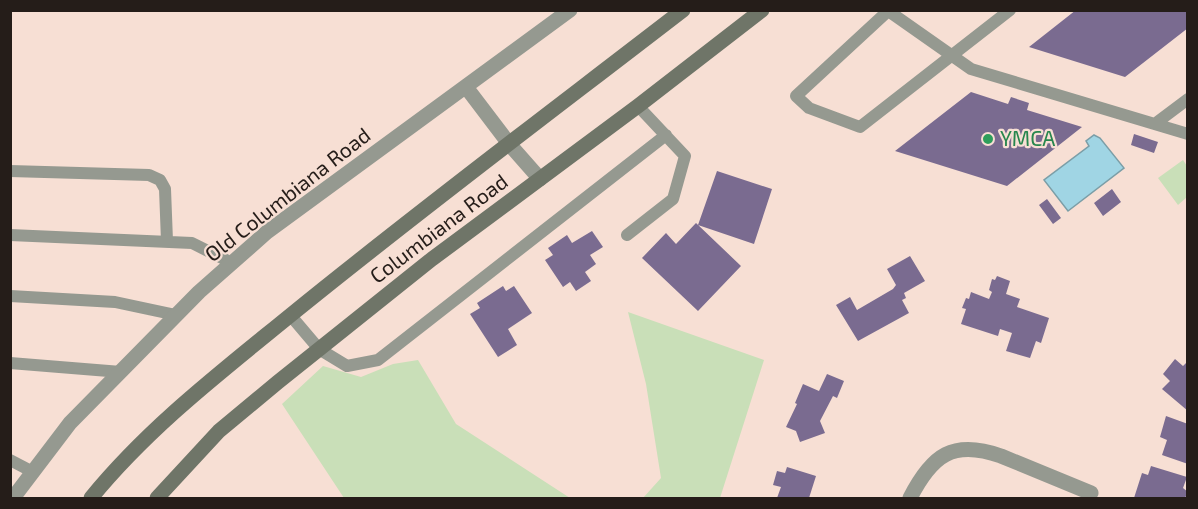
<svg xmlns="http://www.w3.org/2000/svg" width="1198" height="509" font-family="'Exo 2',sans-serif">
<rect width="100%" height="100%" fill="#f7dfd4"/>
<path fill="#c9dfb8" d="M1183,160L1187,166V197L1178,205L1158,178Z
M628,312L764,360L720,498H643L661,478L646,384Z
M418,360L456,424L570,498H344L282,404L323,366L361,377L393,364Z"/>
<path fill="#a0d5e4" stroke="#7b9ea7" stroke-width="1.5" d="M1094,135L1100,138L1124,168L1068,211L1044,180L1089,146L1086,141Z"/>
<path fill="#7a6b90" d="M1076,10H1188V28L1125,77L1029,47Z
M971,92L1008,104L1011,97L1029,103L1027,110L1082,127L1007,186L895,151Z
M1134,134L1158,142L1154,153L1131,145Z
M717,171L772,189L754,244L698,225Z
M1112,189L1121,202L1103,216L1094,203Z
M1047,199L1061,218L1053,224L1039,205Z
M696,223L741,266L698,311L642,258L666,233L676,244Z
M592,231L603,247L590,255L596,264L585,272L591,281L576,291L570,282L563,287L545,260L553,255L548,248L567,235L572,243Z
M910,256L925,281L904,293L906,298L902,300L909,313L858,341L836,305L850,297L857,310L893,289L896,285L887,269Z
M997,276L1010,281L1006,294L1020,299L1017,307L1049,318L1041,343L1036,341L1030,358L1006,351L1012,333L1000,329L998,336L961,324L966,309L962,308L966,298L969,299L971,292L989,299L992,292L989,290L992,279L995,280Z
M503,286L506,291L514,286L532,313L508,329L517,345L498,357L470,314L480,308L477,303Z
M1175,359L1183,366L1188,361V411L1162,389L1170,381L1163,374Z
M827,374L844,381L837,398L833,396L820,421L825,433L800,442L796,431L786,427L797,404L795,403L803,384L819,391Z
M1166,416L1188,424V464L1162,455L1167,440L1160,437Z
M1151,466L1187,477L1183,488L1188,492L1185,498H1134L1142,473L1148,475Z
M787,467L816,476L809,498H777L781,487L773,485L777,471L785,473Z"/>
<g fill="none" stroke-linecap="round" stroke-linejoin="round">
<path stroke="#959990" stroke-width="12" d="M887,10L971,69L1188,134
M888,11L796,96L809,108L860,127L1010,10
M1156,123L1188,99
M10,171L149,175L160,180L165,189L167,241
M10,235L192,243L232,263
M627,235L673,199L685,156L638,106
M10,296L115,302L176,315
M291,316L319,349L347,366L378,360L666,135
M10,363L121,372
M10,460L33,472"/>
<path stroke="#959990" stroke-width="15" d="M466,87L510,145L540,179
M13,498L70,423L199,292L267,232L570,10
M910,498C932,455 953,439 1001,456L1091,493"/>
<path stroke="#6f7568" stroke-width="15" d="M91,498C149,427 221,372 292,314C420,210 552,111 683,10
M157,498L219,431L278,382L432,259L638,106L762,10"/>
</g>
<circle fill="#2e9e5b" stroke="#f7dfd4" stroke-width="2" cx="988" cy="139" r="6"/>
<g text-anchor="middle" stroke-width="4.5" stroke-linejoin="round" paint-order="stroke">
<g font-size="21" fill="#27864d" stroke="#f7dfd4" text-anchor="start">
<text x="1000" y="146">YMCA</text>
</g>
<g font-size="21" fill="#251d19" stroke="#f7dfd4">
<text transform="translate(288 195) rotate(-38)" y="7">Old Columbiana Road</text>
<text transform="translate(439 229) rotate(-37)" y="7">Columbiana Road</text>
</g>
</g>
<rect width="1198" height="509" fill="none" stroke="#251d19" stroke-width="24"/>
</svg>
